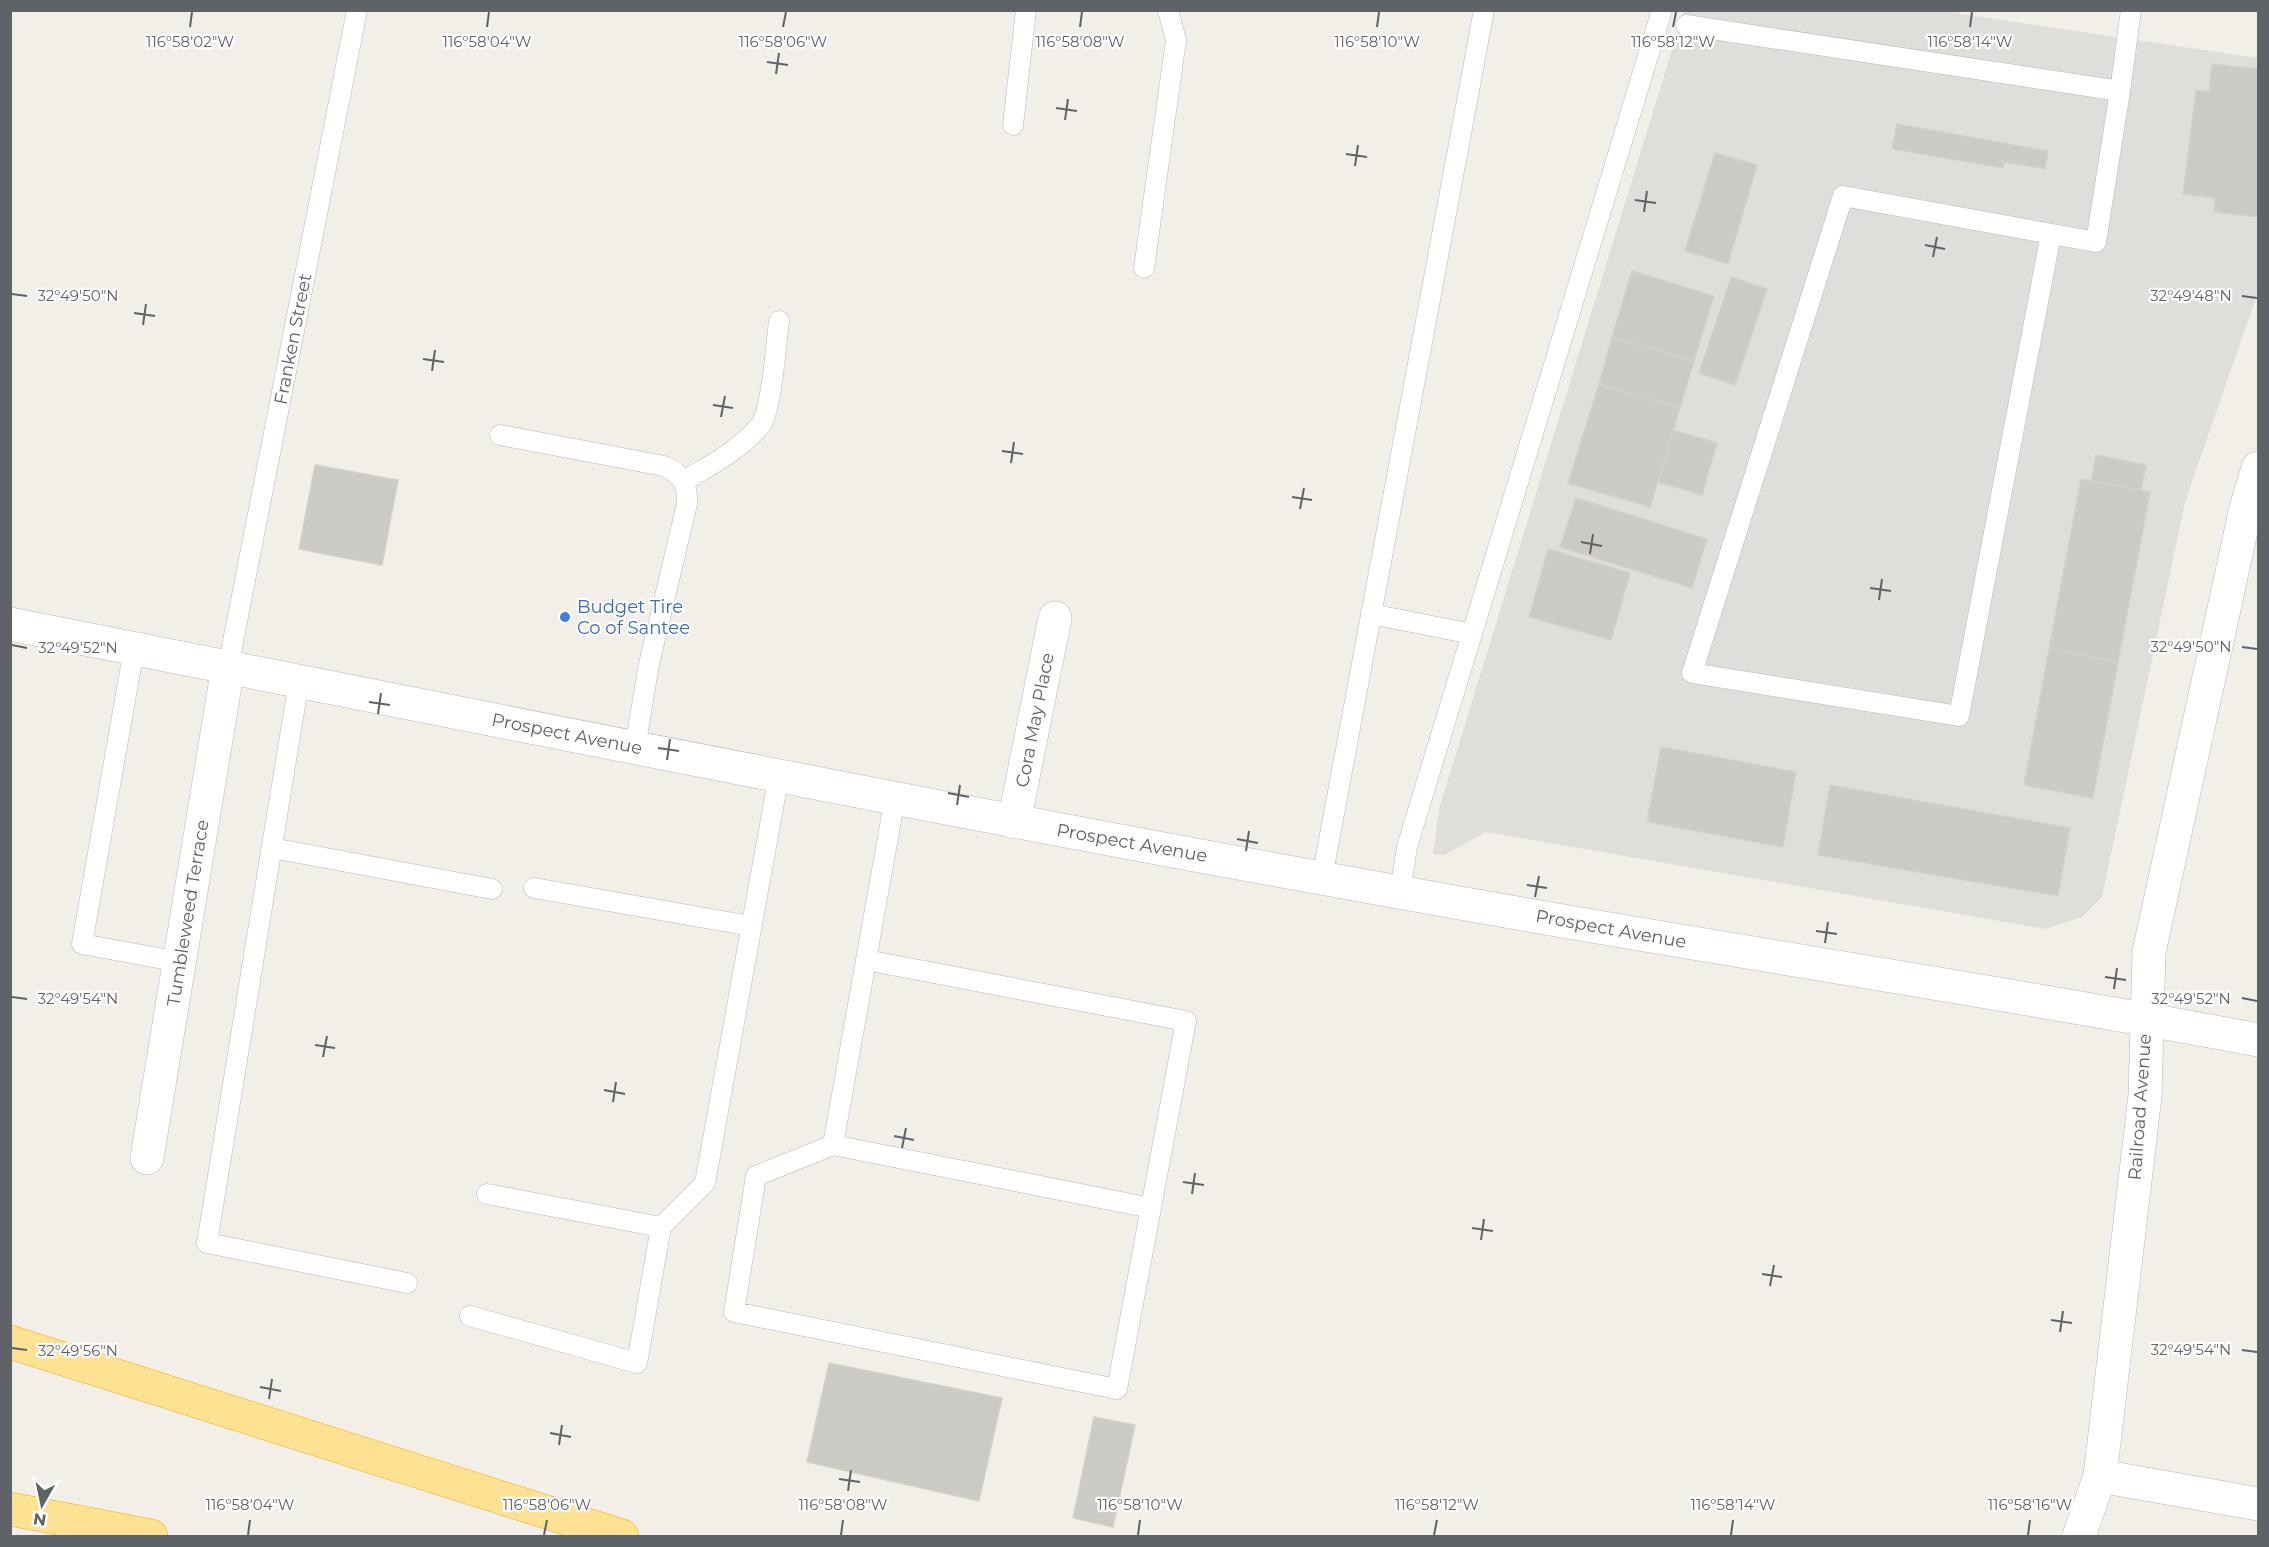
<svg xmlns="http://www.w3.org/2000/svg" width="2269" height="1547" font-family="Montserrat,sans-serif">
<rect width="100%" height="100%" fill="#f1efe8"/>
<path fill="#e0deda" d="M1684,11H1942L2258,58V292L2185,502L2102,897L2082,917L2046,929L1486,832L1444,855L1433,854L1439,809Z"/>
<path fill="#cccac5" stroke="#d6d1c6" stroke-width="1.5" d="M2212,64L2258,69V217L2214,212L2215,198L2183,194L2196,90L2209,92Z
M1897,124L2048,151L2045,169L2004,162L2003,168L1892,149Z
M1715,153L1757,165L1728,264L1685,251Z
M1632,271L1714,296L1694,361L1612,337Z
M1731,277L1767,289L1735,385L1699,373Z
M1612,337L1694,361L1680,408L1599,384Z
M1599,384L1680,408L1650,507L1568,483Z
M1673,430L1717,443L1702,495L1658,482Z
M2096,455L2146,465L2141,490L2091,481Z
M315,465L398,480L382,565L299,549Z
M2081,479L2150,492L2118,662L2049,649Z
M1576,498L1707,539L1692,588L1560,547Z
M1548,549L1630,573L1611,640L1529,617Z
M2049,649L2118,662L2093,798L2024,785Z
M1661,747L1796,772L1783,847L1647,822Z
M1830,785L2070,828L2058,896L1818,855Z
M829,1363L1002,1398L979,1501L807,1462Z
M1094,1417L1135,1425L1113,1527L1073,1518Z"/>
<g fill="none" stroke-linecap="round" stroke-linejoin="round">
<g stroke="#b5b8bc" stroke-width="21">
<path id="lane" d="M1686,25L2120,91L2131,10
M1013,125L1026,10
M2051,234L1959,716L1692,673L1843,196L2096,242L2120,91
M1144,268L1176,40L1168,10
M500,435L664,466C682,474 688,485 687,504L649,664L635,748
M684,481C709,466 740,450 760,426C772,411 776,343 779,321
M1371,614L1472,634
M134,649L82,944L180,962
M228,667L357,10
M299,681L207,1243L407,1283
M272,848L492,889
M1322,878L1484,10
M534,888L751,926
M1400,892L1407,847L1662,10
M866,960L1186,1021L1117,1389L734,1312L756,1176L833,1145L895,798
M833,1145L1151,1208
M487,1194L661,1227
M470,1316L637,1363L661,1227L705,1183L779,775"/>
</g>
<g stroke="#b5b8bc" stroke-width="34">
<path id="street" d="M1014,822L1055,618
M147,1158L228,667
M2100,1476L2258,1504
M2079,1536L2100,1476L2145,1096L2149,952L2246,508L2258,468"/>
</g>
<g stroke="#b6babf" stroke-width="34">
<path id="secondary" d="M10,624C510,723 1009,824 1511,912C1760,956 2010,993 2258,1040"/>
</g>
<g stroke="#f9ab00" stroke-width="34">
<path id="highway" d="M10,1342L622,1536
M10,1509L151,1536"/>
</g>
<use href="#lane" stroke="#fff" stroke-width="20"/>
<use href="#street" stroke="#fff" stroke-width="33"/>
<use href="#secondary" stroke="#fff" stroke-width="33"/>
<use href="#highway" stroke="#fde293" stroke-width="33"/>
</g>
<path fill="none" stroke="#5f6368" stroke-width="2" d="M190,27L192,12M487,27L489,12M783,27L786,12M1080,27L1082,12M1377,27L1379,12M1673,27L1676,12M1970,27L1972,12M767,62L788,65M776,74L779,53M1056,108L1077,111M1065,120L1068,99M1346,154L1367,157M1355,166L1358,145M1635,200L1656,203M1644,212L1647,191M1925,245L1945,249M1933,257L1937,237M12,294L27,296M2242,296L2257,298M134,313L155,316M143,325L146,304M423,359L444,362M432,371L435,350M713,405L733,408M721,417L725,396M1002,451L1023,454M1011,463L1014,442M1292,497L1312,500M1300,509L1304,488M1581,542L1602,546M1590,554L1593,534M1870,588L1891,591M1879,600L1882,579M12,645L27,648M2242,647L2257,649M369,702L390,705M378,714L381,693M658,748L679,751M667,760L670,739M948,793L969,797M957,805L960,785M1237,839L1258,843M1246,851L1249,831M1527,885L1547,888M1535,897L1539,876M1816,931L1837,934M1825,943L1828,922M2105,977L2126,980M2114,989L2117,968M12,997L27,999M2242,998L2257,1001M315,1045L335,1048M323,1057L327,1036M604,1090L625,1094M613,1102L616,1082M894,1136L914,1140M902,1148L906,1128M1183,1182L1204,1185M1192,1194L1195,1173M1472,1228L1493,1231M1481,1240L1484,1219M1762,1274L1782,1277M1770,1286L1774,1265M2051,1320L2072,1323M2060,1332L2063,1311M12,1348L27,1350M2242,1350L2257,1352M260,1387L281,1391M269,1399L272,1379M550,1433L571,1437M559,1445L562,1425M839,1479L860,1482M848,1491L851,1470M248,1535L250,1520M544,1535L547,1520M841,1535L843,1520M1138,1535L1140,1520M1434,1535L1437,1520M1731,1535L1733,1520M2028,1535L2030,1520"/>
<circle fill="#3f7fe0" stroke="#fff" stroke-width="2" cx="565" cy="617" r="6"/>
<g text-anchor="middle" stroke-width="4.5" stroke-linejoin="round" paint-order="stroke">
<g font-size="18" fill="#5f6368" stroke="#fff">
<text transform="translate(293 339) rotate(-79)" y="6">Franken Street</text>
<text transform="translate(1035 720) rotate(-79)" y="6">Cora May Place</text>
<text transform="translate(567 734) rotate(11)" y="6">Prospect Avenue</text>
<text transform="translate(1132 843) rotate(10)" y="6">Prospect Avenue</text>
<text transform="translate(188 913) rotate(-81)" y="6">Tumbleweed Terrace</text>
<text transform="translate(1611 929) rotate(10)" y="6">Prospect Avenue</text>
<text transform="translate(2140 1107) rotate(-86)" y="6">Railroad Avenue</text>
</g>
<g font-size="18" fill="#366cbe" stroke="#fff" text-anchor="start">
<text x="577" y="613">Budget Tire<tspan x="577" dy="21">Co of Santee</tspan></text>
</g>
</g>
<g font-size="15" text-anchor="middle" fill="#5f6368" stroke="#fff" stroke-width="4.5" stroke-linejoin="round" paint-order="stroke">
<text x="487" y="47">116°58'04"W</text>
<text x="783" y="47">116°58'06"W</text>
<text x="1080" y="47">116°58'08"W</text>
<text x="1377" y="47">116°58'10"W</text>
<text x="1673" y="47">116°58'12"W</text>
<text x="1970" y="47">116°58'14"W</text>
<text x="190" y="47">116°58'02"W</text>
<text x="2191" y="301">32°49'48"N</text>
<text x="78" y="301">32°49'50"N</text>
<text x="2191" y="652">32°49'50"N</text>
<text x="78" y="653">32°49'52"N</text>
<text x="2191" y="1004">32°49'52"N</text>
<text x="78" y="1004">32°49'54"N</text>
<text x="2191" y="1355">32°49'54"N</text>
<text x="78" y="1356">32°49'56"N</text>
<text x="250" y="1510">116°58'04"W</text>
<text x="547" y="1510">116°58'06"W</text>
<text x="843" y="1510">116°58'08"W</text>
<text x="1140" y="1510">116°58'10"W</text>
<text x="1437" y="1510">116°58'12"W</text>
<text x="1733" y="1510">116°58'14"W</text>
<text x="2030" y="1510">116°58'16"W</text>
</g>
<rect width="2269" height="1547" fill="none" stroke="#5f6368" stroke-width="24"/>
<g transform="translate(42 1505) rotate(189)" stroke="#ffffff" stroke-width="4.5" paint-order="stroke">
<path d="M0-4.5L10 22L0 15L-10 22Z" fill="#5f6368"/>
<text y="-9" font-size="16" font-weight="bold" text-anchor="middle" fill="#5f6368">N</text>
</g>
</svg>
